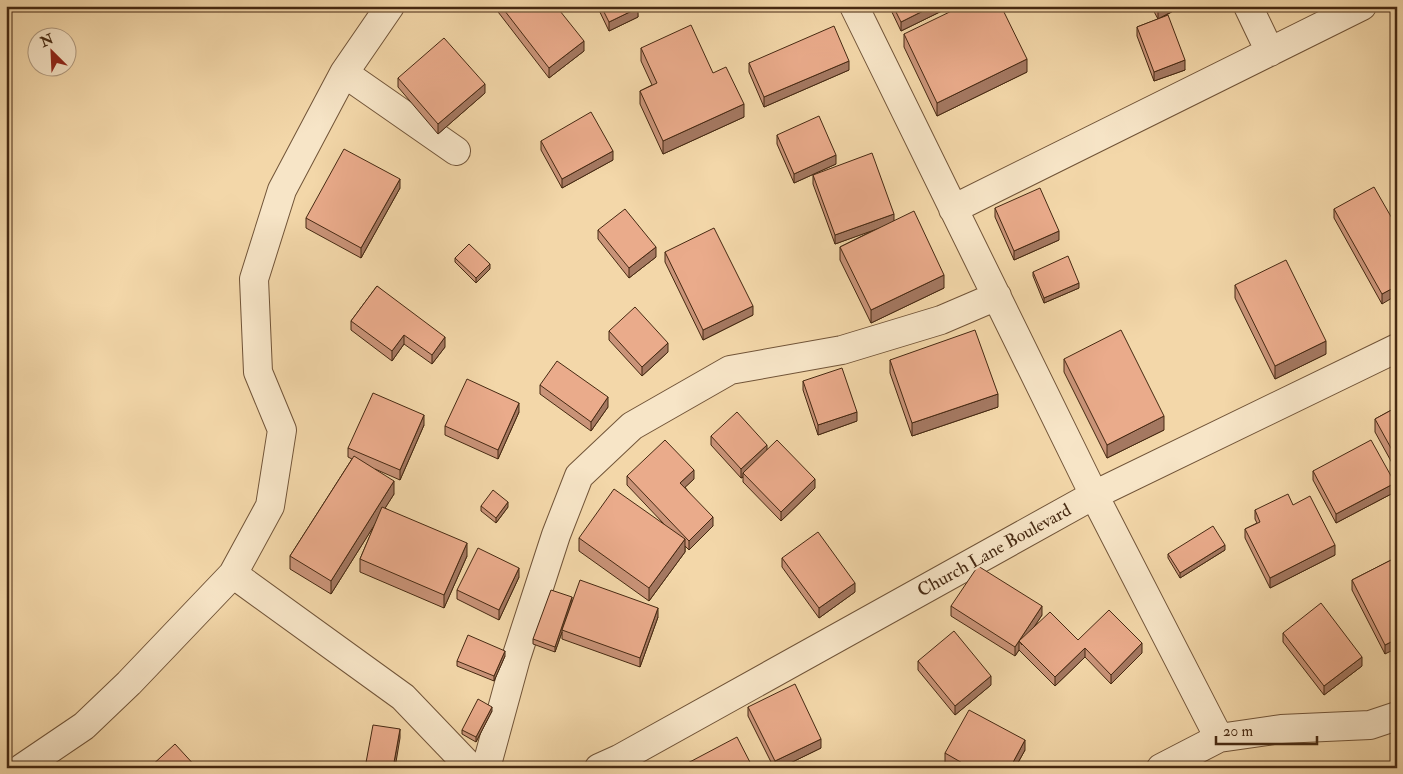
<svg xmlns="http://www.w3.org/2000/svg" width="1403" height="774" font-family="'IM FELL Double Pica',serif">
<rect width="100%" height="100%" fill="#f3d7a9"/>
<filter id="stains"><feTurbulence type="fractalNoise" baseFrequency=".004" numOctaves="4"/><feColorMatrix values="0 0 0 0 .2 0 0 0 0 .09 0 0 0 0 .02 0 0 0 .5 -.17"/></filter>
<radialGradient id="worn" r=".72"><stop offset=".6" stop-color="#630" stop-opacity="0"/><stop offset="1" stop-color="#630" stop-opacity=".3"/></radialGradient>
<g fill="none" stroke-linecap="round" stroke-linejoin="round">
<g stroke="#715438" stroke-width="30">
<path id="street" d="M854,6L1094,495L1219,738
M1248,6L1270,52
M344,73L456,151
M953,209L1362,6
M233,574L403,697L471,768
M22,768L84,726L129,683L233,574L270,506L282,430L258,372L254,279L282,190L344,73L390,6
M486,768L516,658L556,535L579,476L632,426L730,370L842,350L941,320L997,296
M599,768L619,759L1094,495L1397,348
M1161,768L1219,738L1281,729L1370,725L1397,716"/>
</g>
<use href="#street" stroke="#f7e5c7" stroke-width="28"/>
</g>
<path fill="#c99378" stroke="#462912" d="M495,6H556L584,51L549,78L495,8Z
M597,6H637L638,17L609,31Z
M889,6H952L901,31Z
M1151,6H1182L1163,17L1185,70L1154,81L1137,36V27L1158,19Z
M904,34L1027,72L937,116L904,47Z
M641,48L713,73L744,117L663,154L640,104V91L652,85L641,61Z
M749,63L849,70L764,107L749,72Z
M398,78L485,93L438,134L398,87Z
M777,135L836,164L794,183L777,144Z
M541,141L613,160L562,188L541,150Z
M813,175L894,221L944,288L871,323L840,260V247L876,229L835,244L813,184Z
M400,188L361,258L306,228V218Z
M995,208L1059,240L1014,260L995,217Z
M1334,209L1397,227L1382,304L1334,218Z
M598,230L656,257L629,278L598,239Z
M665,252L753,315L703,340L665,262Z
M455,258L490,269L476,283L455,262Z
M1033,272L1079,288L1044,303L1033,276Z
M1235,285L1326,354L1275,379L1235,298Z
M377,286L445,347L432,364L404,344L392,361L351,330V321Z
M609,331L668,352L642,376L609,340Z
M1064,359L1164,430L1107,458L1064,372Z
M890,360L998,407L912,436L890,373Z
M803,381L857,421L818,435L803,390Z
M540,385L608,407L591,431L540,394Z
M1397,407V472L1375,432V419Z
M519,412L498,459L445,435V426Z
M424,425L400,480L375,469L394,494L385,508L467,556L444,608L360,572V559L375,524L331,594L290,569V556L352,459L348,457V448Z
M711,436L767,449L815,488L781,521L743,482V477L741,478L711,445Z
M1313,471L1395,492L1336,523L1313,480Z
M627,476L694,479L685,487L713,526L689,550L685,546V552L649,601L579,551V538L664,524L627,485Z
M1293,505L1335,555L1270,588L1245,538V529L1257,523L1255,519V510Z
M481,506L508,507L496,523L481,511Z
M1225,550L1180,578L1168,558V554Z
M1397,557L1385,654L1352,590V580Z
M782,558L855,592L819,618L782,567Z
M519,577L499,620L457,599V590Z
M572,601L658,617L640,667L562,639V632L555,652L533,644V639Z
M951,606L1042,615L1034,627L1078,640L1142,653L1111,684L1085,657L1055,686L1019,650L1015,656L951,616Z
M1283,633L1362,666L1324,695L1283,642Z
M505,656L494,681L457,666V661Z
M918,661L991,685L955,715L918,670Z
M748,707L821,748L780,768H774L748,716Z
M492,711L476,742L462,734V730Z
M1025,750L1015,768H954L945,763V753Z"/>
<path fill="#a47861" stroke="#462912" d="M933,6H952L901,31V22Z
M1158,6H1182L1158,19Z
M638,8V17L609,31V22Z
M584,41V51L549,78V68Z
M1027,59V72L937,116V103Z
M1185,60V70L1154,81V72Z
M849,61V70L764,107V97Z
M485,84V93L438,134V124Z
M744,104V117L663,154V141Z
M613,151V160L562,188V179Z
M836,155V164L794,183V174Z
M400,179V188L361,258V248Z
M894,214V223L835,244V235Z
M1059,231V240L1014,260V251Z
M656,247V257L629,278V268Z
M490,264V269L476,283V278Z
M944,275V288L871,323V310Z
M1079,283V288L1044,303V298Z
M1397,286V295L1382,304V294Z
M753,306V315L703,340V330Z
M404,335V344L392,361V351Z
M445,337V347L432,364V355Z
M1326,341V354L1275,379V366Z
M668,343V352L642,376V367Z
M998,394V407L912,436V423Z
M608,397V407L591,431V422Z
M519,403V412L498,459V450Z
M857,412V421L818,435V425Z
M424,415V425L400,480V470Z
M1164,416V430L1107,458V445Z
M767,445V455L743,473V477L741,478V469Z
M694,470V479L680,492V483Z
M815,479V488L781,521V512Z
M394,481V494L331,594V581Z
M1395,483V492L1336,523V514Z
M508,502V507L496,523V518Z
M713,517V526L689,550V541Z
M685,539V552L649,601V588Z
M467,543V556L444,608V595Z
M1225,545V550L1180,578V573Z
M1335,545V555L1270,588V578Z
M519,568V577L499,620V610Z
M855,583V592L819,618V608Z
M572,597V602L562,630V632L555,652V647Z
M1042,606V615L1022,645L1019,641V650L1015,656V647Z
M658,608V617L640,667V658Z
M1397,639V648L1385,654V645Z
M1142,643V653L1111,684V675Z
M1085,648V657L1055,686V677Z
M505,651V656L494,681V676Z
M1362,657V666L1324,695V686Z
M991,676V685L955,715V706Z
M492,707V711L476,742V737Z
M400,729V738L395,768H393Z
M821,739V748L780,768H775V761Z
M1025,740V750L1015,768H1010Z"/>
<path fill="#eaab8b" stroke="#462912" d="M501,6H556L584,41L549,68Z
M601,6H637L638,8L609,22Z
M893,6H933L901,22Z
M962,6H1001L1027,59L937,103L904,34Z
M1168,15L1185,60L1154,72L1137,27Z
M691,25L713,73L726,67L744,104L663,141L640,91L657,83L641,48Z
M834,26L849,61L764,97L749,63Z
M444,38L485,84L438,124L398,78Z
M591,112L613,151L562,179L541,141Z
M819,116L836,155L794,174L777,135Z
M344,149L400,179L361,248L306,218Z
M872,153L894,214L835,235L813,175Z
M1374,187L1397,227V286L1382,294L1334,209Z
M1040,188L1059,231L1014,251L995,208Z
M625,209L656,247L629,268L598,230Z
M914,211L944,275L871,310L840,247Z
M714,228L753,306L703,330L665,252Z
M469,244L490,264L476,278L455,258Z
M1068,256L1079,283L1044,298L1033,272Z
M1286,260L1326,341L1275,366L1235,285Z
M377,286L445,337L432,355L404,335L392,351L351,321Z
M635,307L668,343L642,367L609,331Z
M975,330L998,394L912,423L890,360Z
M1121,330L1164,416L1107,445L1064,359Z
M557,361L608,397L591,422L540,385Z
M842,368L857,412L818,425L803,381Z
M467,379L519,403L498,450L445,426Z
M373,393L424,415L400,470L348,448Z
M1397,407V459L1375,419Z
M737,412L767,445L741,469L711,436Z
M665,440L694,470L680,483L713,517L689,541L627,476Z
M777,440L815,479L781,512L743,473Z
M1371,440L1395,483L1336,514L1313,471Z
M354,456L394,481L331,581L290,556Z
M614,489L685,539L649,588L579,538Z
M493,490L508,502L496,518L481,506Z
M1288,494L1293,505L1310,496L1335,545L1270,578L1245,529L1260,522L1255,510Z
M382,507L467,543L444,595L360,559Z
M1213,526L1225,545L1180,573L1168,554Z
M818,532L855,583L819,608L782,558Z
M478,548L519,568L499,610L457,590Z
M1397,557V639L1385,645L1352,580Z
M978,566L1042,606L1015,647L951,606Z
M580,580L658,608L640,658L562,630Z
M551,590L572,597L555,647L533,639Z
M1321,603L1362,657L1324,686L1283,633Z
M1109,610L1142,643L1111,675L1085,648L1055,677L1019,641L1050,612L1078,640Z
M954,631L991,676L955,706L918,661Z
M468,635L505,651L494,676L457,661Z
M795,684L821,739L775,761L748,707Z
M478,699L492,707L476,737L462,730Z
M969,710L1025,740L1010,768H971L945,753Z
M373,725L400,729L393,768H365Z
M737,737L753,768H686L684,765Z
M175,744L197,768H149Z"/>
<g text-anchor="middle" stroke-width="4.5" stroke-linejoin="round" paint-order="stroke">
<g font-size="18" fill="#462912" stroke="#f7e5c7">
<text transform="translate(994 550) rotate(-29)" y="6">Church Lane Boulevard</text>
</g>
</g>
<rect width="1403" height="774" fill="none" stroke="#f3d7a9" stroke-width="25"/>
<rect x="8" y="8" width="1388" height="759" fill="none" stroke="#462912" stroke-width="2.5"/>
<rect x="12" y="12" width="1378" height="749" fill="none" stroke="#462912"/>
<g transform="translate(52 52) rotate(336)"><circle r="24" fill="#f7e5c7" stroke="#b09a7f"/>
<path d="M0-4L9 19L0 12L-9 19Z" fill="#8f2418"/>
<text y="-8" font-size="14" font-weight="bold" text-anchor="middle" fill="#462912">N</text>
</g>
<path d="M1216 736v8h101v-8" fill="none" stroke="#462912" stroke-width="2.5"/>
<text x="1223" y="736" font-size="15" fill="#462912" stroke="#f7e5c7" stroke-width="4" paint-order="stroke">20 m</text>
<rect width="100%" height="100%" filter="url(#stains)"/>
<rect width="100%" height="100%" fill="url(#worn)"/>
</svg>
